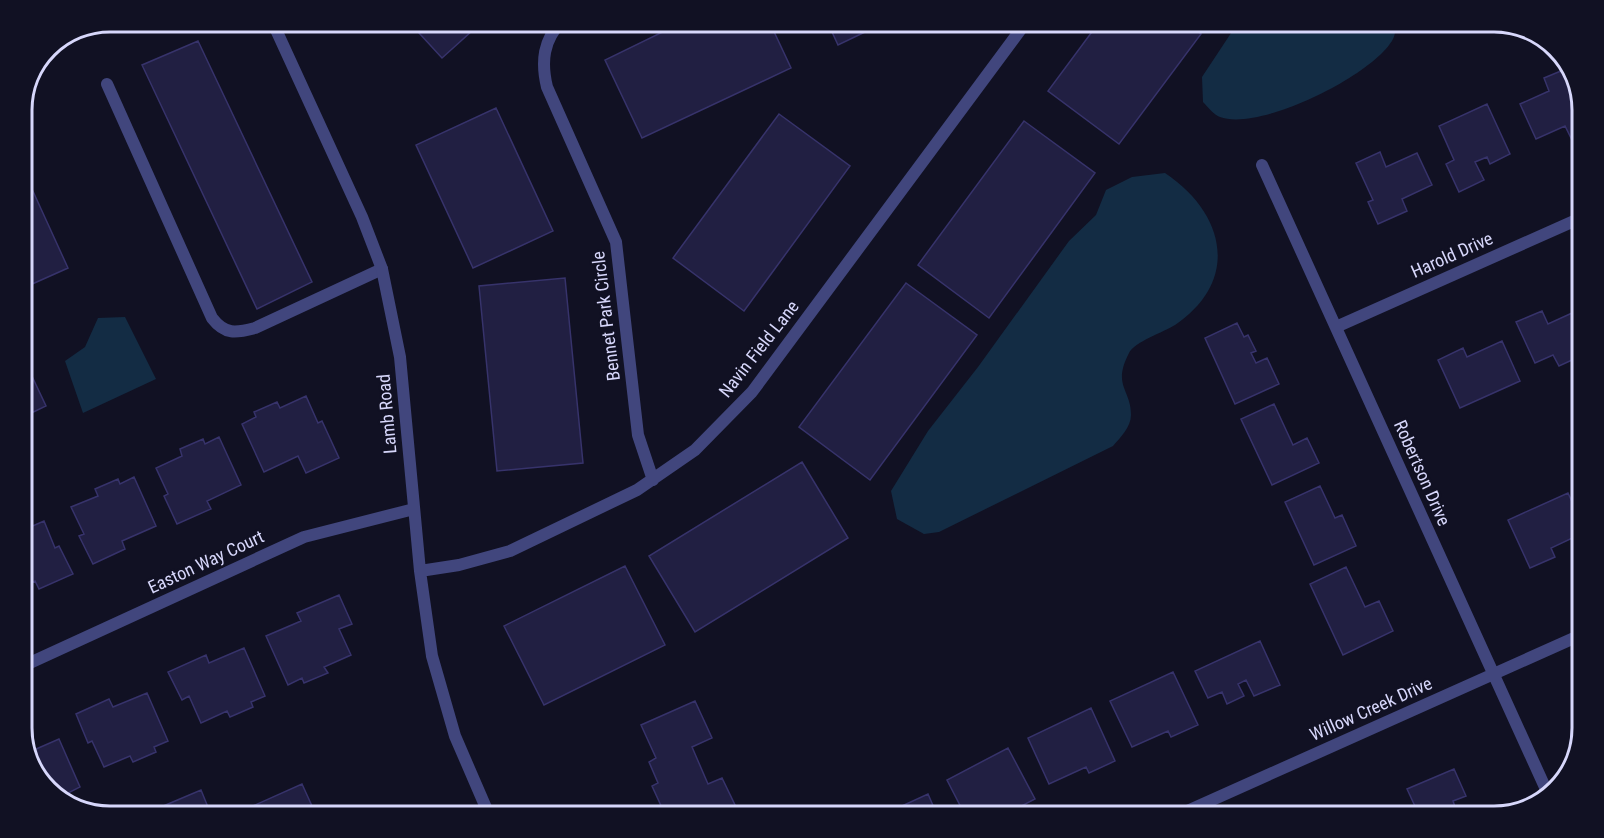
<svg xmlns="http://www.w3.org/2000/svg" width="1604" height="838" font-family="'Roboto Condensed',sans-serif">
<rect width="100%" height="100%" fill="#111123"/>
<path fill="#132c44" d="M1239,21H1396C1395,26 1396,34 1393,39C1374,75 1259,132 1220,117C1214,115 1208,107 1203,102L1202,77Z
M1165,173C1225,213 1241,280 1175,325C1164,332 1134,342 1129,353C1112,386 1131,389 1131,415C1131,427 1120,438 1113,446L939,532L924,534L897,519L891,491L928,431L978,367L1069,241L1096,215L1106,190L1132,177Z
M125,317L156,379L83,413L65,361L85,347L98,318Z"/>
<path fill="#211f42" stroke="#37336b" stroke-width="1.5" d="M408,21H483L442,58Z
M685,21H769L791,68L642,138L605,60Z
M827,21H888L838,45Z
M1100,21H1183L1201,34L1119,144L1048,91Z
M198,41L312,282L257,309L142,65Z
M1568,68L1583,104V137L1573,142L1565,126L1536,139L1520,104L1549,91L1544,78Z
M1487,104L1510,154L1490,164L1487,157L1475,162L1484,180L1459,192L1446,164L1454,160L1439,126Z
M496,108L553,231L473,268L416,145Z
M779,114L850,166L744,311L673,258Z
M1024,121L1095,173L989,318L918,265Z
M1380,152L1386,167L1417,153L1432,185L1402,199L1407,211L1378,224L1368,202L1373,200L1356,163Z
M21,165L68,268L21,289Z
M565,278L583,463L497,471L479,286Z
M906,283L977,335L870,480L799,427Z
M1583,308V355L1559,366L1553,355L1535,363L1516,322L1542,311L1548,324Z
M1237,323L1244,337L1248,335L1256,351L1251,353L1256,363L1267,358L1279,384L1235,404L1205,338Z
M1502,341L1520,381L1460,408L1438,360L1463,348L1467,357Z
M21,353L46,406L21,418Z
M306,396L318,423L322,421L339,458L306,473L298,456L264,472L242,424L256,417L254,412L277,402L280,408Z
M1274,404L1293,445L1307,438L1319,463L1272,485L1241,419Z
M219,437L241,485L207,501L211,509L177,524L164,496L168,494L156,468L182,456L180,449L203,439L205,444Z
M802,462L848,538L695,632L649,556Z
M134,477L156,526L122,541L125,549L93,564L79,536L84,534L71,507L98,496L95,489L118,479L120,484Z
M1320,486L1335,518L1342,515L1356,546L1314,565L1285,502Z
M1568,493L1583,526V533L1551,548L1555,557L1530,568L1508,520Z
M44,521L55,548L59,546L73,574L39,589L35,581L21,588V531Z
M625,566L665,645L544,705L504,626Z
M1346,567L1365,607L1379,601L1393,631L1343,655L1310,584Z
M339,595L352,624L339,629L351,655L324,667L328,673L304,683L302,678L288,685L266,636L301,621L297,613Z
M1260,641L1280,685L1254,696L1246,680L1238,684L1244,696L1227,704L1222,692L1208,698L1195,671Z
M244,648L265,696L251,702L253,707L230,717L227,711L201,723L189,696L182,700L168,672L206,655L209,663Z
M1173,672L1198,725L1171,737L1168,731L1132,747L1110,701Z
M147,693L168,741L154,747L156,752L133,762L130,756L104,767L92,741L88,743L76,714L109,699L113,707Z
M695,701L712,738L692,747L708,784L722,778L735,805L709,817H692L690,813L673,817L669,807L663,810L652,786L658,783L649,762L656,758L641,725Z
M1091,708L1115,761L1089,773L1086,767L1049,784L1028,738Z
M59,739L80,787L66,794L68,799L62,801L36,778L27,753Z
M1008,748L1035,799L1010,812L1006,806L986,817H966L947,780Z
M1454,769L1466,796L1453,801L1456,810L1463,806L1468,817H1420L1407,789Z
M302,784L317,817H247L256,813L253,806Z
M201,790L212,817H165L161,807Z
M928,794L938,817H878Z"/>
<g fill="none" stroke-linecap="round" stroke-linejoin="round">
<path stroke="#41467d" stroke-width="12" d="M107,84L212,318C225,335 236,333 255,328L382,269"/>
<path stroke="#41467d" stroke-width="12" d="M272,21L362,217L382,269L400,357L420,571L432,656L455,736L490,817
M562,21C543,40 541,62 547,87L616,242L638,435L653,480
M1262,165L1549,796
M1336,327L1583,217
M420,571L459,565L510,551L637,490L695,450L752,392L1027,21
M21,667L304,537L414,509
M1174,817L1583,634"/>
</g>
<g text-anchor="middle" stroke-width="4.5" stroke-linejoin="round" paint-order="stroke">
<g font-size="18" fill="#d7d7fb" stroke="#111123">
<text transform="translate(1452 255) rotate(-24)" y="6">Harold Drive</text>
<text transform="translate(606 316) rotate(-97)" y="6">Bennet Park Circle</text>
<text transform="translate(759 349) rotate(-52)" y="6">Navin Field Lane</text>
<text transform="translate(387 414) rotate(-95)" y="6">Lamb Road</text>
<text transform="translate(1422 473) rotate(66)" y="6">Robertson Drive</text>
<text transform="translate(206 562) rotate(-25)" y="6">Easton Way Court</text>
<text transform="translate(1371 709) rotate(-24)" y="6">Willow Creek Drive</text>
</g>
</g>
<path d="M0 0H1604V838H0ZM110 32H1494A78 78 0 0 1 1572 110V728A78 78 0 0 1 1494 806H110A78 78 0 0 1 32 728V110A78 78 0 0 1 110 32Z" fill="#111123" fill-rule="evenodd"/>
<path fill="none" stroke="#d7d7fb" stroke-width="3" d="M110 32H1494A78 78 0 0 1 1572 110V728A78 78 0 0 1 1494 806H110A78 78 0 0 1 32 728V110A78 78 0 0 1 110 32Z"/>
</svg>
